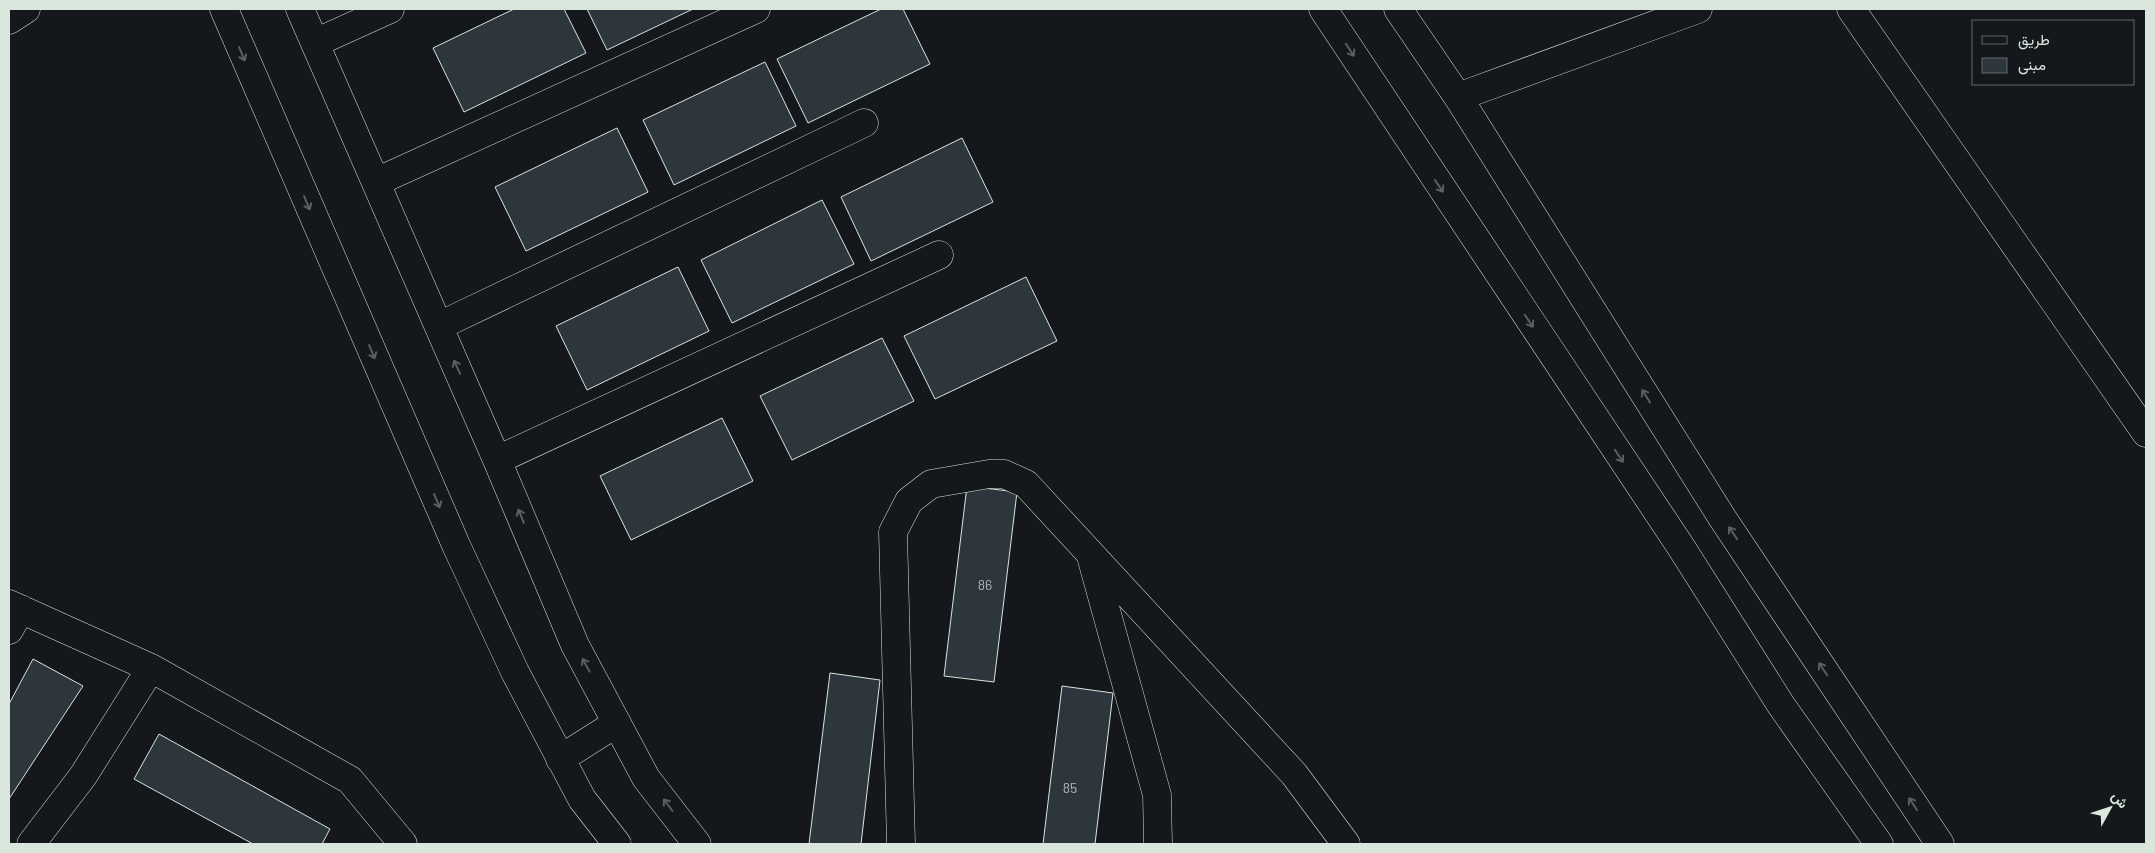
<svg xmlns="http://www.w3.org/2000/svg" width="2155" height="853" font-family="Barlow,Vazirmatn,sans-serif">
<rect width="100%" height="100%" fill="#14181c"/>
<path fill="#2c363c" stroke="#d8e6dc" d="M514,9H564L586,53L464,112L433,48Z
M587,9H693L607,50Z
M881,9H903L930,64L808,123L777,59Z
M765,62L796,126L674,185L643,120Z
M617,128L648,192L526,251L495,187Z
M962,138L993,202L871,261L841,197Z
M822,200L854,264L732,323L701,260Z
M678,267L709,331L587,390L556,326Z
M1026,277L1057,341L935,399L904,336Z
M882,338L914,401L792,460L760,396Z
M722,418L753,481L631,540L600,476Z
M967,486L1017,492L994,682L944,676Z
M33,659L83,686L9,799V704Z
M830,673L880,680L861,844H809Z
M1062,686L1113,693L1095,844H1043Z
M159,734L330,829L322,844H253L134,779Z"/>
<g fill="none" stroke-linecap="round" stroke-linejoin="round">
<g stroke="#d8e6dc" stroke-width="29">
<path id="minor" d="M224,9L456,545L515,672L582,799L617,844
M300,9L497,460L575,645L646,778L697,844
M1323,9L1681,547L1781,705L1879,844
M1398,9L1458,97L1723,519L1940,844
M1851,9L2146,433
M9,20L26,9
M315,43L390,9
M1458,97L1698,9
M376,182L756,9
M439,326L864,123
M497,460L939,255
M1092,560L1157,795L1158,844
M9,604L151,668L350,780L403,844
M9,630L21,609
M560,759L617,723
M31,844L83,776L151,668
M901,844L893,532L909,501L931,484L989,474H1004L1026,484L1294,774L1346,844"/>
</g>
<use href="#minor" stroke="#14181c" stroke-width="28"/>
</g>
<defs><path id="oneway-shaft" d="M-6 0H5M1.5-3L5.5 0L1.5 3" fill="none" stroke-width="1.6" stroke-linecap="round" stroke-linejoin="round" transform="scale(1.25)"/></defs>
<g stroke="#59605f">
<use href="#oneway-shaft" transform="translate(1350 50) rotate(57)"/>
<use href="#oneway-shaft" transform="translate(242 54) rotate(67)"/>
<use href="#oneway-shaft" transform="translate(1439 186) rotate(56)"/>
<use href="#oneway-shaft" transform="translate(307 203) rotate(67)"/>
<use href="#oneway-shaft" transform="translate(1529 321) rotate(56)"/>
<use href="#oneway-shaft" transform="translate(372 352) rotate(67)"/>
<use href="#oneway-shaft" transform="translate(457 367) rotate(-114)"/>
<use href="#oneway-shaft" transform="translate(1646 396) rotate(-122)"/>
<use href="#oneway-shaft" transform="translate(1619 456) rotate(56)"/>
<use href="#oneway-shaft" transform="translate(437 501) rotate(67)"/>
<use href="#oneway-shaft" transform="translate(521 516) rotate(-113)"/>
<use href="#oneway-shaft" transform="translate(1733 533) rotate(-124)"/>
<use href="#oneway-shaft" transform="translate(586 665) rotate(-118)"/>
<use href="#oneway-shaft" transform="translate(1823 669) rotate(-124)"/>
<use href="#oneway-shaft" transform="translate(1913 804) rotate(-124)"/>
<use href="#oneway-shaft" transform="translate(668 805) rotate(-127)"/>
</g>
<g text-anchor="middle" stroke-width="4" stroke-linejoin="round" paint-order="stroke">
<g font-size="14" fill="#adbab4">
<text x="985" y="590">86</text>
<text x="1070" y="793">85</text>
</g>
</g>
<rect width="2155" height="853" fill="none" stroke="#d8e6dc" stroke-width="20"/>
<rect x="1972" y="20" width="162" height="65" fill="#14181c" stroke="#626a69"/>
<rect x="1982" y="36" width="25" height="8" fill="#14181c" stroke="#626a69"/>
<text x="2018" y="45" font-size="15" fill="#d8e6dc">طريق</text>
<rect x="1982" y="58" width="25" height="15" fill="#2c363c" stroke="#626a69"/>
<text x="2018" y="70" font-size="15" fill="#d8e6dc">مبنى</text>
<g transform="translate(2110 808) rotate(50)" stroke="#14181c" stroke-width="4" paint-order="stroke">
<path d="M0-4L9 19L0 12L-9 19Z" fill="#d8e6dc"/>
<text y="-8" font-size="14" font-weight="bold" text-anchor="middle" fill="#d8e6dc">ش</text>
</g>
</svg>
